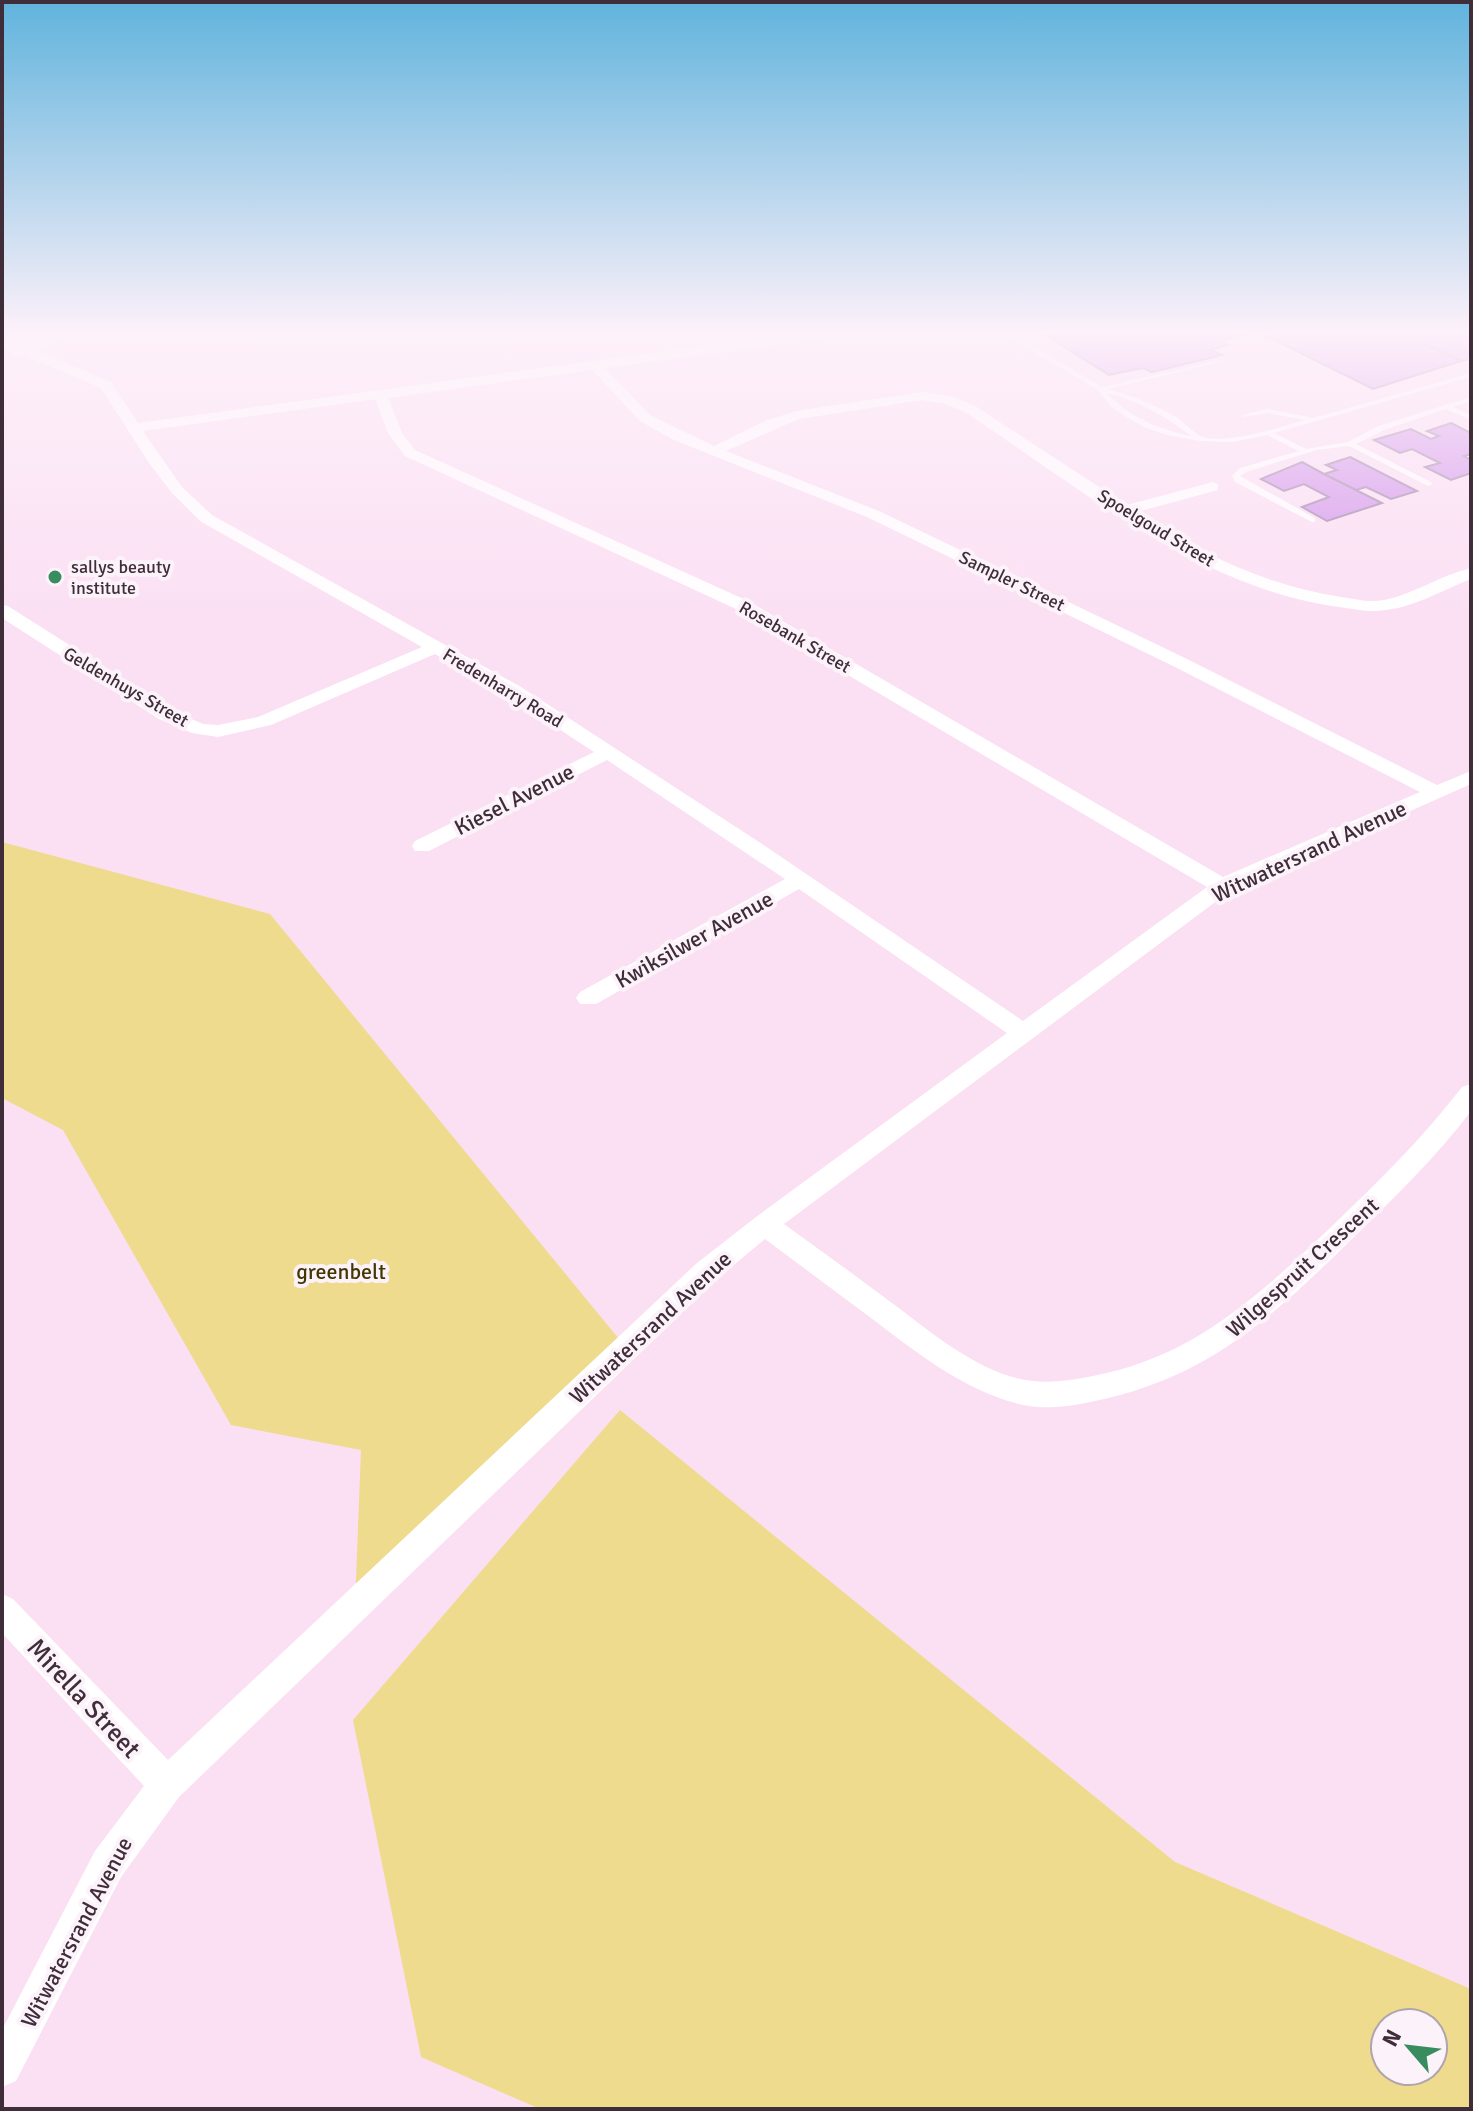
<svg xmlns="http://www.w3.org/2000/svg" width="1473" height="2111" font-family="Signika,sans-serif">
<rect width="100%" height="100%" fill="#fbdff3"/>
<path fill="#eedb8d" fill-rule="evenodd" d="M2,842L270,914L628,1350L355,1606L361,1450L231,1425L63,1130L2,1098Z
M620,1410L1175,1862L1471,1989V2109H540L421,2057L353,1720ZM1385,2023H1433V2071H1385Z"/>
<path fill="#d293eb" stroke="#9e82a9" stroke-width="2" d="M1053,331H1259L1219,341L1228,345L1210,350L1222,355L1152,372L1143,368L1109,375L1042,333Z
M1397,331H1471V359L1461,361Z
M1397,331L1461,361L1373,389L1258,332Z
M1451,423L1471,433V454L1464,456L1471,460V473L1451,480L1425,467L1440,463L1412,449L1400,453L1374,440L1411,429L1431,439L1439,436L1427,431Z
M1350,457L1417,491L1391,499L1366,487L1356,490L1324,474L1337,470L1326,465Z
M1302,462L1324,474L1382,503L1327,521L1302,507L1329,497L1304,484L1284,491L1261,479Z"/>
<g fill="none" stroke-linecap="round" stroke-linejoin="round">
<path fill="#fff" fill-rule="evenodd" d="M999,331H1007L1102,387L1221,360V362L1107,389C1131,395 1154,404 1176,417C1185,422 1192,432 1201,436C1223,446 1281,427 1305,420L1268,413L1243,417L1242,415L1268,409L1313,418L1471,373V377L1274,433L1306,449L1348,442L1378,426L1471,397V401L1453,407L1471,415V420L1446,409L1384,430L1356,444L1431,482L1432,484L1428,486L1349,446L1317,450L1246,472L1240,476L1315,518V522H1312L1235,482L1232,476L1240,468L1299,451L1267,435L1233,442L1200,441L1167,435L1146,428L1128,418L1111,406L1098,390ZM1107,393C1138,401 1166,416 1191,436C1159,429 1130,418 1107,393Z
M1471,357V361L1468,360V358Z"/>
<path fill="#fff" fill-rule="evenodd" d="M61,331H80L35,350L111,382L138,423L813,331H851L845,335L605,368L650,415L714,446L767,420L797,411L922,392L954,397L975,406L1127,505L1213,482L1218,484V490L1137,512C1199,553 1267,586 1341,597C1355,599 1370,603 1384,600C1414,594 1441,575 1471,568V579C1445,589 1414,607 1386,610C1367,613 1350,608 1332,606C1196,585 1077,486 965,412L946,404L922,400L799,419L726,451L879,511L1187,659L1437,785L1471,771V784L1230,891L784,1224C820,1250 856,1276 892,1303C928,1330 966,1362 1009,1376C1037,1385 1065,1382 1093,1376C1194,1357 1258,1296 1330,1228C1377,1183 1423,1138 1462,1087L1471,1084V1111C1437,1156 1396,1196 1356,1235C1274,1315 1211,1377 1095,1401C1072,1406 1046,1410 1023,1405C963,1391 915,1351 867,1315C833,1290 799,1264 765,1239L717,1279L179,1797L121,1877L16,2081L2,2087V2030L95,1851L144,1786L2,1633V1594L13,1599L168,1760L697,1263L756,1217L1007,1033L799,889L596,1004H580L576,998L580,992L785,879L607,760L429,851H415L412,846L415,841L594,752L507,695L435,654L271,725L218,737L192,733L159,719L2,618V605L8,606L173,711L203,724L218,725L258,717L422,647L200,521L172,493L149,463L101,388L23,355L11,356V351L2,347V339L22,346ZM592,370L640,421L674,440L867,517L1175,667L1420,792L1223,877L748,601L415,450L402,433L388,398ZM375,399L388,433L405,456L736,609L1207,887L1023,1021L765,846L521,687L212,515L182,487L143,431Z"/>
</g>
<linearGradient id="sky" x2="0" y2="1"><stop stop-color="#60b3dd"/><stop offset="0.53" stop-color="#fdf1fa"/><stop offset="1" stop-color="#fdf1fa" stop-opacity="0"/></linearGradient>
<rect width="1473" height="627" fill="url(#sky)"/>
<circle fill="#398c5e" stroke="#fcf3fa" stroke-width="3" cx="55" cy="577" r="8"/>
<g text-anchor="middle" stroke-width="8" stroke-linejoin="round" paint-order="stroke">
<g font-size="18" fill="#3f2d3a" stroke="#fcf3fa">
<text transform="translate(1156 528) rotate(31)" y="6">Spoelgoud Street</text>
<text transform="translate(1012 581) rotate(26)" y="6">Sampler Street</text>
<text transform="translate(795 637) rotate(30)" y="6">Rosebank Street</text>
<text transform="translate(126 687) rotate(30)" y="6">Geldenhuys Street</text>
<text transform="translate(503 688) rotate(31)" y="6">Fredenharry Road</text>
</g>
<g font-size="18" fill="#3f2d3a" stroke="#fcf3fa" text-anchor="start">
<text x="71" y="573">sallys beauty<tspan x="71" dy="21">institute</tspan></text>
</g>
<g font-size="22" fill="#3f2d3a" stroke="#fcf3fa">
<text transform="translate(514 799) rotate(-27)" y="8">Kiesel Avenue</text>
<text transform="translate(1309 851) rotate(-25)" y="8">Witwatersrand Avenue</text>
<text transform="translate(694 939) rotate(-29)" y="8">Kwiksilwer Avenue</text>
<text transform="translate(1302 1267) rotate(-42)" y="8">Wilgespruit Crescent</text>
<text transform="translate(650 1327) rotate(-43)" y="8">Witwatersrand Avenue</text>
<text transform="translate(76 1932) rotate(-62)" y="8">Witwatersrand Avenue</text>
</g>
<g font-size="22" fill="#423703" stroke="#fcf3fa">
<text x="341" y="1279">greenbelt</text>
</g>
<g font-size="26" fill="#3f2d3a" stroke="#fcf3fa">
<text transform="translate(84 1698) rotate(47)" y="9">Mirella Street</text>
</g>
</g>
<rect width="1473" height="2111" fill="none" stroke="#3f2d3a" stroke-width="8"/>
<g transform="translate(1409 2047) rotate(298)"><circle r="38" fill="#fcf3fa" stroke="#b0a4ad" stroke-width="2"/>
<path d="M0-6L14 30L0 20L-14 30Z" fill="#398c5e"/>
<text y="-12" font-size="22" font-weight="bold" text-anchor="middle" fill="#3f2d3a">N</text>
</g>
</svg>
